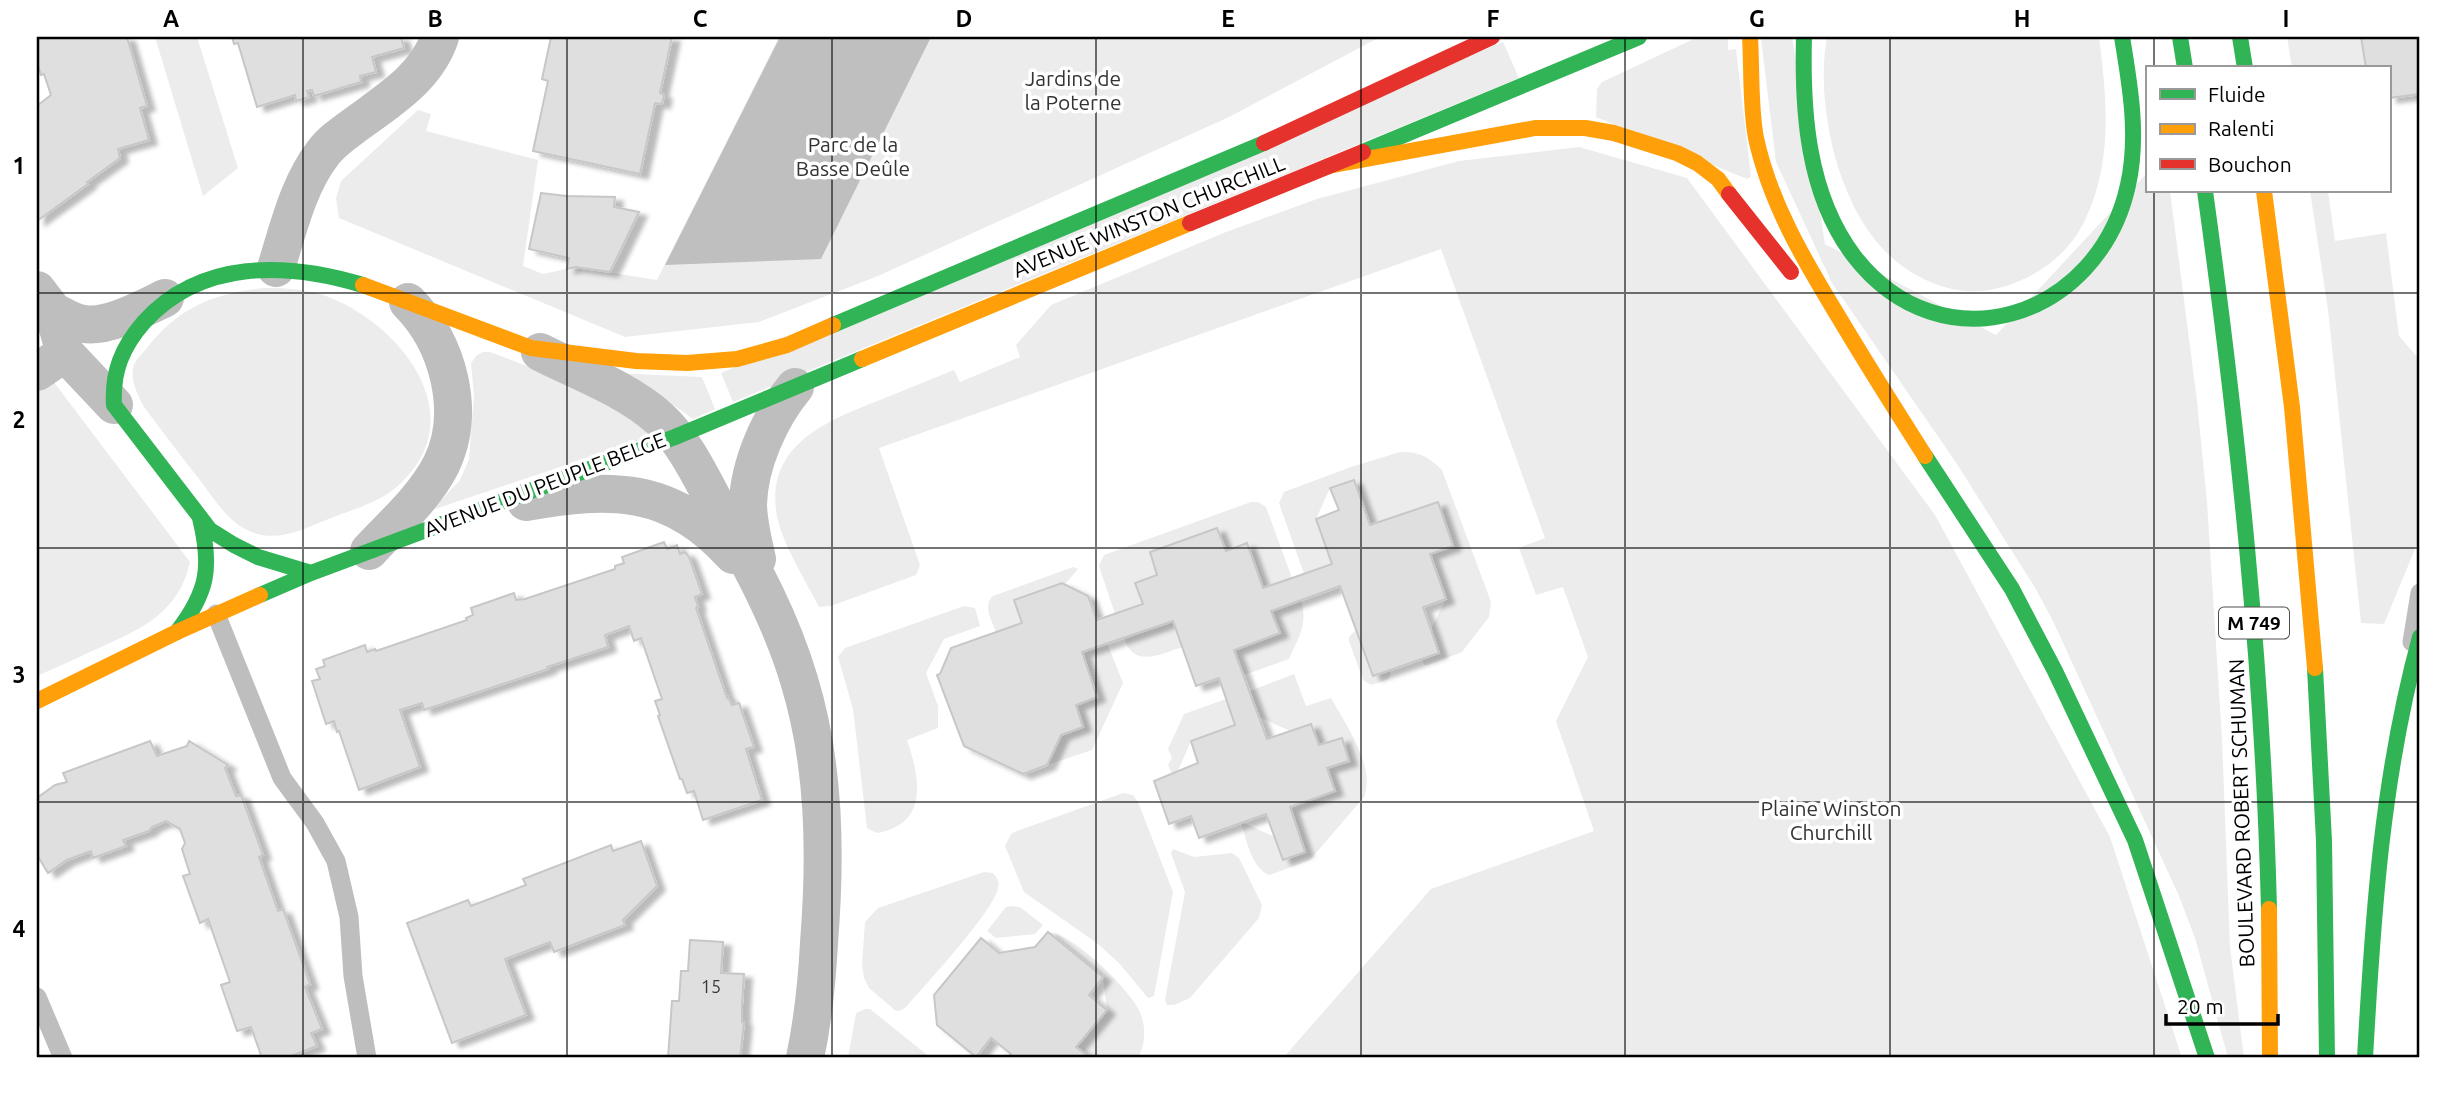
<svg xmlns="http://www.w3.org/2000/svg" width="2457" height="1095" font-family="Ubuntu,sans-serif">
<defs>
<filter id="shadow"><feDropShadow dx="8" dy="4.5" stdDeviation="2" flood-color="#0004"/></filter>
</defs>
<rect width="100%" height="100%" fill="#fff"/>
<path fill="#ececec" d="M155,37H197L238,168L203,196Z
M779,37H1380L1229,117L878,276L759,322L625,337L339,218L336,198L341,181L418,110L431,114L426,131L538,160L523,266L543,274L575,267L657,280Z
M1698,37H1728V50L1736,49L1751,177L1747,179L1596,117L1597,89L1602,82Z
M1771,37H1792L1825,244L1996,335L2147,173V191H2170L2197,401L2207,502L2222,739L2230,947L2244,1058H2228L2195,938L2179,896L2053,621L2034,586L1955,461L1832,283L1776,162L1761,39Z
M1827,37H2099C2107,99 2113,162 2085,220C2073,246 2051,266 2026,278C1997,292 1968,296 1938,285C1879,264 1850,211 1834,153C1825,116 1820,75 1827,37Z
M2287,37H2361L2366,68H2292Z
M1503,42L1519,78L733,402L721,373Z
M1579,147L1687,178L1935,515L2110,837L2182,1058H1283L1431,889L1594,831L1556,721L1588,657L1563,587L1536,595L1519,548L1545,538L1441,249L879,448L920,565L916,575L831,606L819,607C806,581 779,539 776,510C768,443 829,420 880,400C905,390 929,380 954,370L960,382L1020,357L1016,345L1051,305L1226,232L1317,199L1459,161Z
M2310,191H2328L2335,241L2386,233L2399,336L2418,358L2420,383V537L2384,624L2361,623L2328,310Z
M265,288C285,288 304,289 323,295C396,320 474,412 402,482C383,502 351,510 326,520C300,531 273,544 245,529C225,518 213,497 199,479C180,455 162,431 144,407C138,395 129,379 134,365C136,359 143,353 147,348C177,308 216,292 265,288Z
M483,352H490L598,393L652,436L432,510L460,480L469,459L474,396L471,363L477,355Z
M615,373L702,377L715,409L693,419L672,404Z
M53,381L190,562C179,612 143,628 101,647C79,657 58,667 37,676V391Z
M1400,452C1419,451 1429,457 1442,470L1491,602L1489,617L1462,652L1428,665H1424L1422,659L1439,653L1431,629L1446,599L1430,554L1453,546L1438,502L1370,525L1354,480L1330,488L1316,519L1332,564L1304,574L1279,503L1284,492L1351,467Z
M1251,502H1258L1266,507L1292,578L1263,588L1247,544L1226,551L1217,529L1150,552L1157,575L1135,583L1143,604L1115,614L1099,566L1104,555Z
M1073,567L1078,569L1065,584L1062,583L1014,600L1022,623L996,632C992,621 982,605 993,596Z
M1301,600C1308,626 1299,636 1289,659L1244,675L1234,650L1280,633L1271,611Z
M964,606L975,608L980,626L944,639L926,673L938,706V728L907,740C920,778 929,824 877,833L867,828L853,709L838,657L845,648Z
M1173,621L1183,647C1160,654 1134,669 1124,638Z
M1356,630L1373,676L1391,670L1389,679L1371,685L1363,680L1349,641V637Z
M1107,643L1123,683L1092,750L1047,765L1061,735L1083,727L1076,705L1097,697L1082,652Z
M1294,674L1306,706L1331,698C1346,725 1376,767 1364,797L1310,860L1269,875C1251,867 1247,841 1241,823H1244L1275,837L1283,860L1305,852L1290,807L1335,791L1327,768L1349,761L1342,738L1319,745L1311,724L1290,731L1259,717L1250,691Z
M1226,699L1235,725L1191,741L1177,773L1172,774L1168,765L1172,758L1168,749L1184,714Z
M1123,793L1133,795L1138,802L1173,892L1154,996L1148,998L1119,963L1098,944L1024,892L1005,846L1011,834L1017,831Z
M1173,849L1194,857L1232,853L1239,858L1262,905L1259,918L1190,998L1174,1005H1167L1165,1000L1185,892L1171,853Z
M984,872L993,873C997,878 1000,882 998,888C994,911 925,985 907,1006L902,1010L896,1011L869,988L864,978L862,965L865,922L878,908Z
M1013,906L1020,907L1043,925L1035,934L996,938L987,931L1006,907Z
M1048,932C1071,932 1131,990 1140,1012C1146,1027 1146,1043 1138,1058H1091L1076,1047L1107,1010L1103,977Z
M865,1009H870L931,1058H848L856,1013Z"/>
<path fill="#bfbfbf" d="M780,37H931L821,259L665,265Z"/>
<path fill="#dfdfdf" stroke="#c7c7c7" stroke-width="2" filter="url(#shadow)" d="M37,37H127L147,106L140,108L149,140L118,149L120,158L87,182L88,184L37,221V106L51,95L44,74L41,75L37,62Z
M232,37H401L404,48L372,57L376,72L360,76L361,82L314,96L312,90L307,91L309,97L296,101L295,95L257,107L238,43L234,44Z
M551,37H672L660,93L664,95L662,104L655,103L640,174L533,151L548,81L542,79Z
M2361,37H2420V94L2389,98V68H2366Z
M541,193L566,196L615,197L614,207L639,212L610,272L575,267L567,269L569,258L529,249Z
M1354,480L1370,525L1438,502L1453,546L1430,554L1446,599L1423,607L1439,653L1373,676L1340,586L1271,611L1280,633L1234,650L1267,739L1311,724L1319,745L1342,738L1349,761L1327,768L1335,791L1290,807L1305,852L1283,860L1266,814L1199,838L1191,816L1169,824L1154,781L1198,763L1191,741L1235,725L1219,678L1196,686L1173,621L1082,652L1097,697L1076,705L1083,727L1061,735L1047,765L1023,774L964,746L937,675L940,674L951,648L1022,623L1014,600L1062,583L1088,596L1097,620L1143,604L1135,583L1157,575L1150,552L1217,528L1226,551L1247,543L1263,588L1298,576L1332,564L1316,519L1339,510L1330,488Z
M664,542L667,549L677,545L680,554L685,552L689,557L702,594L695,597L698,607L696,608L727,698L728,697L732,705L739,703L754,747L746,749L762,800L703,820L694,791L687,793L682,779H680L658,716L660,715L655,701L662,699L641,638L634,641L629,626L605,635L608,647L547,667L548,669L424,710L422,703L400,710L420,767L359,790L339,731L337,732L334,721L326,724L312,681L320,679L316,669L325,666L323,660L365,645L367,652L375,649L376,651L467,620L466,618L473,615L471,608L494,600L514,593L516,600L525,599L615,569V566L624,563L622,557Z
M150,741L157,756L187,746L189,741L228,765L225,768L236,796L241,795L263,855L259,857L278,911L283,909L310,984L305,987L322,1029L311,1033L317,1046L286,1058H262L251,1027L237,1031L221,985L230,982L208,919L200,923L183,876L190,874L182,849L185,843L180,829L166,821L152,827L149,831L123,840L126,846L93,858L91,851L67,860L48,873L37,855V798L55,785L67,782L63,773Z
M641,841L657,886L623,920L625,925L554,952L550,942L505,959L526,1015L452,1043L407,923L468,900L471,906L526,885L523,879L611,845L613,851Z
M1048,932L1103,977L1089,995L1107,1010L1076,1047L1091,1058H1007L1011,1054L991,1038L976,1057L937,1025L934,995L981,938L999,953L1035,947Z
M690,940L723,942L721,973L744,974L742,1005V1022H744L740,1058H668L672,1001H679L681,971H688Z"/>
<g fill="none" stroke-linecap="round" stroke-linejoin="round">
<path stroke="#bebebe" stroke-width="19" d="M216,614L282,778L315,823L336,861L349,917L353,976L367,1058
M2412,642L2420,593
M37,997L63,1058"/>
<path stroke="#bebebe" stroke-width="38" d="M276,268C288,230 298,185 323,153C331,142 344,133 355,125C389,100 426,78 440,37
M37,290L53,311L65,353L114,405
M53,311C63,316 73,323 84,324C108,328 144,308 165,298
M540,352C579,372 627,389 660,419C686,443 703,482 720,512C752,565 781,620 799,680C825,765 826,854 819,943C817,981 813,1020 805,1058
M37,372L65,353
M526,502C611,487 672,486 733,555
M369,551C394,524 424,498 441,465C467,412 448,342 408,302
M757,559C753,541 748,522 748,504C749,464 770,417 795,387"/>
<path stroke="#30b455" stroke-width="16" d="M1804,37C1802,111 1807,194 1854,256C1942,370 2099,318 2128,185C2139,136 2130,85 2122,37
M2180,37L2185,68
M2240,37L2245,68
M1363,152L1639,37
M2205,191C2238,430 2263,668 2269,909
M833,325L1264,143
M1925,456L2012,589L2055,671L2135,840L2207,1058
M311,573L258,557L234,545L210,530L114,405C112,372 122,347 144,322C201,259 287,262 363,285
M260,595L311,573L675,437L862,359
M177,632C208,592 212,567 200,518
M2315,668L2324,841L2327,1058
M2365,1058C2373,914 2382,776 2420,637"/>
<path stroke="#ff9f0a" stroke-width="16" d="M1750,37C1752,69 1750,107 1756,138C1770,203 1804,260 1838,316C1866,363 1895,409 1925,456
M1328,166L1535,128H1585L1614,133L1677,153L1697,163L1718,179L1729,194
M2264,191L2292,407L2315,668
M363,285L531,348L636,361L687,363L737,359L787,345L833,325
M862,359L1190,223
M37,701L177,632L260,595
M2269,909L2270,1058"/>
<path stroke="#e5322d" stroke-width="16" d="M1264,143L1492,37
M1729,194L1791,272
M1190,223L1363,152"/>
</g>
<path fill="none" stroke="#000" stroke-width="2" stroke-opacity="0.55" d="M303,37V1058M567,37V1058M832,37V1058M1096,37V1058M1361,37V1058M1625,37V1058M1890,37V1058M2154,37V68M2154,191V1058M37,293H2420M37,548H2420M37,802H2420"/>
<g text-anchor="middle" stroke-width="7" stroke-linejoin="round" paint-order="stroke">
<g font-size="18" fill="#383838">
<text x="711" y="993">15</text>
</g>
<rect fill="#fff" stroke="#4c4c4c" stroke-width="2" x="2219" y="607.5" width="70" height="31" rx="5"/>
<g font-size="19" font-weight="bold" fill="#000">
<text x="2254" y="630">M 749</text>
</g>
<g font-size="21" fill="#333" stroke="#fff">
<text x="1073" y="86">Jardins de<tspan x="1073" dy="24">la Poterne</tspan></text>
<text x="853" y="152">Parc de la<tspan x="853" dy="24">Basse Deûle</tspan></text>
<text x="1831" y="816">Plaine Winston<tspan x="1831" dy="24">Churchill</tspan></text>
</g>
<g font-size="21" fill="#000" stroke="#fff">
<text transform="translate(1149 217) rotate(-22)" y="7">AVENUE WINSTON CHURCHILL</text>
<text transform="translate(545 485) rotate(-21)" y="7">AVENUE DU PEUPLE BELGE</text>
<text transform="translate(2242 813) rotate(-92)" y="7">BOULEVARD ROBERT SCHUMAN</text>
</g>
</g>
<rect width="2457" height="1095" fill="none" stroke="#ffffff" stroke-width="77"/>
<rect x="2146" y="66" width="245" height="126" fill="#ffffff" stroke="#999999" stroke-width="2"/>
<rect x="2160" y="89" width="35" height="10" fill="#30b455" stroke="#999999" stroke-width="2"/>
<text x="2208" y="102" font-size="21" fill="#000000">Fluide</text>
<rect x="2160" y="124" width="35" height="10" fill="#ff9f0a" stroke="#999999" stroke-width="2"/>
<text x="2208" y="136" font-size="21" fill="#000000">Ralenti</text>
<rect x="2160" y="159" width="35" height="10" fill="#e5322d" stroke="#999999" stroke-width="2"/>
<text x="2208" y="172" font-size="21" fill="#000000">Bouchon</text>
<path d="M2166 1014v10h112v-10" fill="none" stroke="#000000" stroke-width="3.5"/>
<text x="2177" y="1014" font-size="21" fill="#000000" stroke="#ffffff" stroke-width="5" paint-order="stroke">20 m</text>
<rect x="38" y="38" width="2380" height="1018" fill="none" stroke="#000" stroke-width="2.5"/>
<g font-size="23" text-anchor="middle" font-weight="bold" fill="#000">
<text x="171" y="27">A</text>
<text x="435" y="27">B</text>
<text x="700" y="27">C</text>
<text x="964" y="27">D</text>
<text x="1228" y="27">E</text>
<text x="1493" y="27">F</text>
<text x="1757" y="27">G</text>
<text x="2022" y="27">H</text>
<text x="2286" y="27">I</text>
<text x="19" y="174">1</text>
<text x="19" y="428">2</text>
<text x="19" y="683">3</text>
<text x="19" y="937">4</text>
</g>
</svg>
